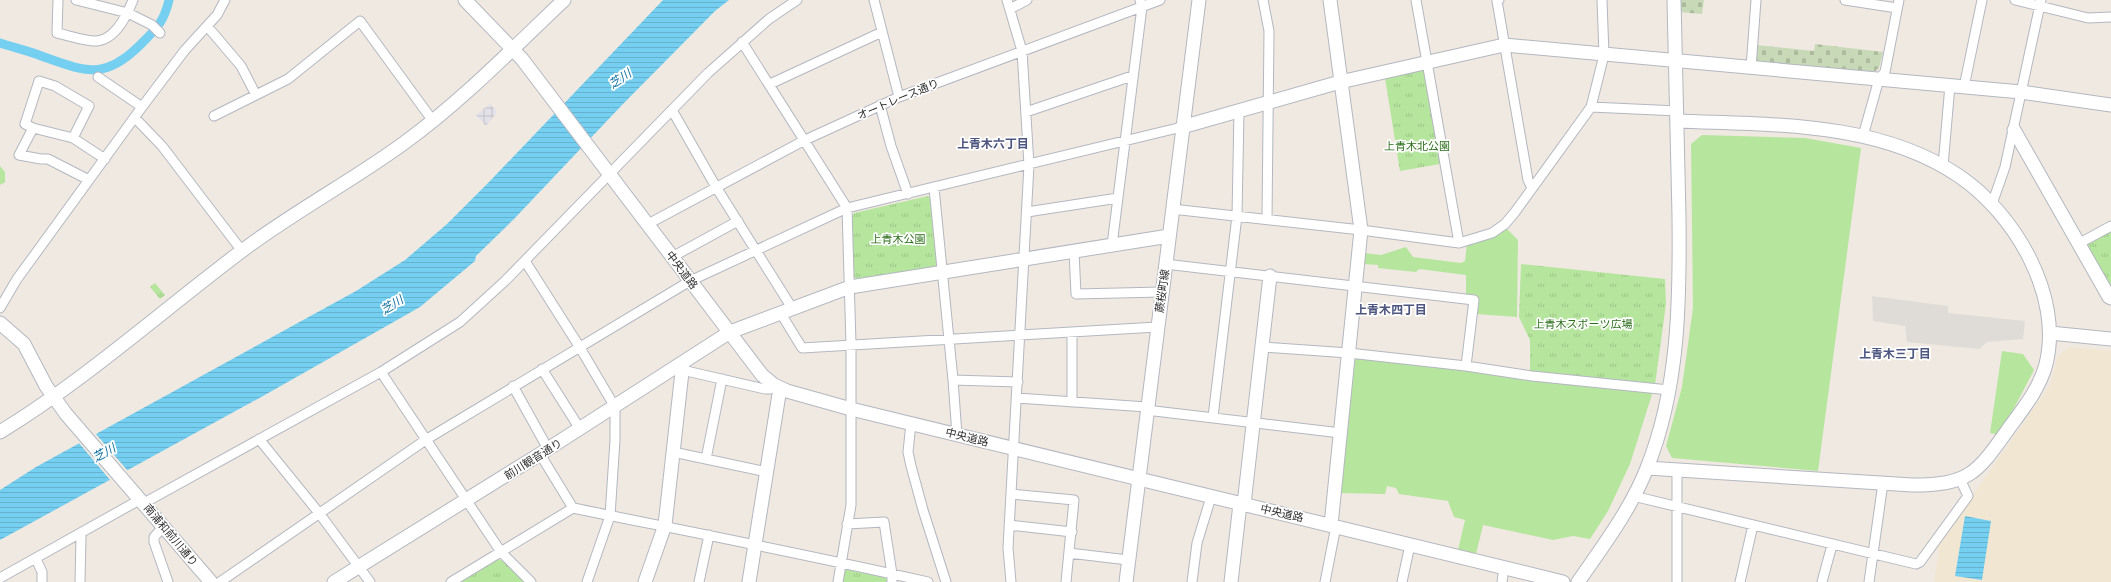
<svg xmlns="http://www.w3.org/2000/svg" width="2111" height="582" font-family="Arial,'Noto Sans JP',sans-serif">
<defs>
<pattern id="industrial-grid" width="8" height="8" patternUnits="userSpaceOnUse"><rect width="8" height="8" fill="#e3e1e8"/><path d="M0 4h8M4 0v8" fill="none" stroke="#c3c1c7"/></pattern>
<pattern id="forest-firs" width="22" height="20" patternUnits="userSpaceOnUse"><rect width="22" height="20" fill="#b6e59e"/><path d="M5 1l3.5 6h-7zM16 11l3.5 6h-7z" fill="#9dc588"/></pattern>
<pattern id="cemetery-stones" width="16" height="16" patternUnits="userSpaceOnUse"><rect width="16" height="16" fill="#c8d9b8"/><path d="M2 7V4a2 2 0 0 1 4 0v3zM10 15v-3a2 2 0 0 1 4 0v3z" fill="#acbb9e"/></pattern>
<pattern id="park-tufts" width="24" height="20" patternUnits="userSpaceOnUse"><rect width="24" height="20" fill="#b6e59e"/><path d="M3 7l-1-3M5 7V3M7 7l1-3M15 17l-1-3M17 17v-4M19 17l1-3" fill="none" stroke="#9dc588"/></pattern>
<pattern id="water-rules" width="6" height="5" patternUnits="userSpaceOnUse"><rect width="6" height="5" fill="#75cff0"/><path d="M0 2.5h6" fill="none" stroke="#66b2ce"/></pattern>
</defs>
<rect width="100%" height="100%" fill="#efe9e1"/>
<path fill="url(#industrial-grid)" d="M490,104L497,112L486,126L476,115Z"/>
<path fill="#f0e6d1" d="M2071,347L2111,351V582H1934L1939,550L1936,548L2050,385L2058,355Z"/>
<path fill="#b6e59e" d="M1702,135L1805,138L1861,148L1818,471L1672,458L1666,446L1682,387L1693,308L1691,144Z
M1507,229L1518,240L1517,317L1476,314L1478,296L1466,294V275L1419,269L1416,272L1378,268V265L1363,264L1364,253L1381,255L1406,247L1413,257L1461,263L1465,261L1467,244H1475Z
M2002,351L2023,354L2034,370L2000,435L1990,433Z
M1358,357L1653,391L1630,464L1608,511L1590,539L1573,536L1553,540L1483,525L1476,554L1458,550L1465,520L1454,517L1448,501L1399,494L1396,488L1387,486L1385,494L1339,493L1353,362Z"/>
<path fill="url(#forest-firs)" d="M0,166L5,172V182L0,185Z"/>
<path fill="url(#cemetery-stones)" d="M1679,0H1704L1702,14L1679,12Z
M1815,44L1883,52L1879,68L1874,72L1755,62L1757,45L1814,51Z"/>
<path fill="url(#park-tufts)" d="M1422,70L1425,72L1440,164L1400,171L1385,78Z
M928,196L931,200L937,264L934,268L857,280L853,275L852,217L854,213Z
M2111,230V293L2085,245Z
M1521,264L1665,279L1666,304L1655,385L1530,372V340L1519,317Z
M155,283L165,295L160,299L150,287Z
M497,559L503,561L524,582H460Z
M845,569L886,577L888,582H841L842,570Z"/>
<path fill="#dfdcd8" d="M1872,296L1948,306V313L2025,321L2023,339L1987,342L1979,349L1907,342L1905,326L1873,321Z"/>
<path fill="url(#water-rules)" d="M663,0H729L715,11L622,105L514,219L476,256L475,261L420,307L263,396L0,540V490L36,467L356,291L405,260L447,224L490,181Z
M1965,516L1991,521L1982,580L1955,576Z"/>
<path fill="#efe9e1" d="M95,433L128,471L111,481L78,442Z"/>
<g fill="none" stroke-linecap="round" stroke-linejoin="round">
<path stroke="#75cff0" stroke-width="9" d="M0,43C15,48 30,51 44,57C86,72 105,80 140,45C156,29 164,22 169,0"/>
<g stroke="#b4b7c1" stroke-width="11">
<path id="street" d="M58,0L57,33C67,35 87,42 97,41C116,39 127,15 133,0
M76,0L128,13L152,25L160,33
M874,0L899,97
M1007,0L1022,51L1029,165L1008,548L1011,582
M1263,0L1269,31L1267,219
M1416,0L1459,243
M1499,0L1497,1L1528,180L1532,188
M1845,0L1897,8
M2015,0L2088,18L2111,17
M1010,9L1027,0
M207,26L241,66L256,95
M742,42L847,208L851,344V505L838,582
M1751,68L1756,0
M98,77L142,107
M770,84L882,32
M1964,87L1982,0
M880,105L891,146L908,194
M1591,107L1678,111
M672,110L716,187L792,308
M1026,112L1132,76
M214,116L288,79L360,21L433,121
M135,118L162,146L242,251
M33,128L73,138L105,159
M1863,136L1879,79L1885,72L1899,0
M73,138L89,106L55,86L39,81L25,124L33,128L19,155L41,159H48L89,180
M1943,166L1950,85
M934,188L953,380L957,435
M1992,204L2005,167L2041,0
M1172,209L1361,230L1459,243L1492,233L1505,224L1515,212L1591,107L1604,55L1602,0
M1027,212L1118,198
M648,224L805,140L899,97L1160,0
M2078,244L2111,226
M1112,245L1142,7L1140,0
M1074,251L1076,294L1161,292
M672,257L738,221
M525,261L579,346L615,407V440L610,516L587,582
M1165,264L1474,300L1466,366L1349,353L1263,347
M0,308L17,279L142,107L185,50L217,15L225,0
M780,312L802,348L1157,327
M1466,366L1532,376L1669,390
M542,369L580,429
M682,370L765,389H770L774,385
M381,372L501,552L531,582
M953,380L1018,382
M513,386L548,449
M1017,398L1147,407
M1072,402V332
M1146,410L1341,433
M1213,417L1237,216L1239,111
M911,423L908,452L911,466L923,510L946,582
M259,439L319,513L370,582
M673,452L767,472
M540,454L573,508C691,532 810,555 928,582
M706,459L722,379
M1011,494L1074,500L1066,582
M1633,496L1916,564L1920,562L1968,496L1960,479
M144,503L381,372L460,322L505,281L708,73L769,19L797,0
M847,524L884,522L892,574V582
M1009,525L1072,532
M164,526L154,537V542L168,582
M79,534L81,537L80,582
M1069,553L1128,560
M36,559L42,572V582
M0,578L141,499
M220,582L427,439L690,281L847,208L1182,127
M451,582L573,508
M699,582L709,535
M1192,582L1197,543L1211,497
M1325,582L1336,526
M1402,582L1410,545
M1502,582L1504,568
M1677,582V469
M1740,582L1753,525
M1822,582L1832,545
M1869,582L1883,483"/>
</g>
<g stroke="#b4b7c1" stroke-width="15">
<path id="secondary" d="M465,0L522,59L762,375L774,385L787,391L851,409L1563,582
M1330,0L1361,230L1331,525
M1182,127L1340,82L1504,45L2021,92L2111,105
M2014,130L2109,297L2111,298
M0,323L24,344L46,386L66,414L211,582
M2050,333L2111,339
M0,432C85,380 163,310 243,250C295,211 352,181 404,143C462,101 512,49 564,0
M1647,468L1912,485C1970,485 1977,473 2009,428C2023,409 2040,388 2046,364C2063,296 2015,214 1959,176C1878,121 1772,125 1678,121
M1244,504L1270,276
M334,582L540,454L730,332L850,287L1169,236
M645,582L665,525L683,363
M749,582L780,388
M1126,582L1199,0
M1231,582L1240,504
M1578,582C1603,546 1631,509 1647,468C1679,388 1680,301 1679,216C1678,144 1675,72 1674,0"/>
</g>
<use href="#street" stroke="#fff" stroke-width="9"/>
<use href="#secondary" stroke="#fff" stroke-width="13"/>
</g>
<g text-anchor="middle" stroke-width="3.5" stroke-linejoin="round" paint-order="stroke">
<g font-size="11" fill="#2e2e2e" stroke="#fff">
<text transform="translate(898 99) rotate(-23)" y="4">オートレース通り</text>
<text transform="translate(682 270) rotate(53)" y="4">中央道路</text>
<text transform="translate(1162 291) rotate(-82)" y="4">蕨桜町線</text>
<text transform="translate(967 437) rotate(14)" y="4">中央道路</text>
<text transform="translate(533 459) rotate(-32)" y="4">前川観音通り</text>
<text transform="translate(1282 513) rotate(13)" y="4">中央道路</text>
<text transform="translate(171 535) rotate(50)" y="4">南浦和前川通り</text>
</g>
<g font-size="11" fill="#2c6e1b" stroke="#fff">
<text x="1417" y="150">上青木北公園</text>
<text x="898" y="243">上青木公園</text>
<text x="1583" y="328">上青木スポーツ広場</text>
</g>
<g font-size="12" font-style="italic" fill="#0d6fa3" stroke="#fff">
<text transform="translate(620 79) rotate(-34)" y="4">芝川</text>
<text transform="translate(392 305) rotate(-32)" y="4">芝川</text>
<text transform="translate(104 453) rotate(-29)" y="4">芝川</text>
</g>
<g font-size="12" font-weight="bold" fill="#4d5680" stroke="#fff">
<text x="993" y="148">上青木六丁目</text>
<text x="1391" y="314">上青木四丁目</text>
<text x="1895" y="358">上青木三丁目</text>
</g>
</g>
</svg>
